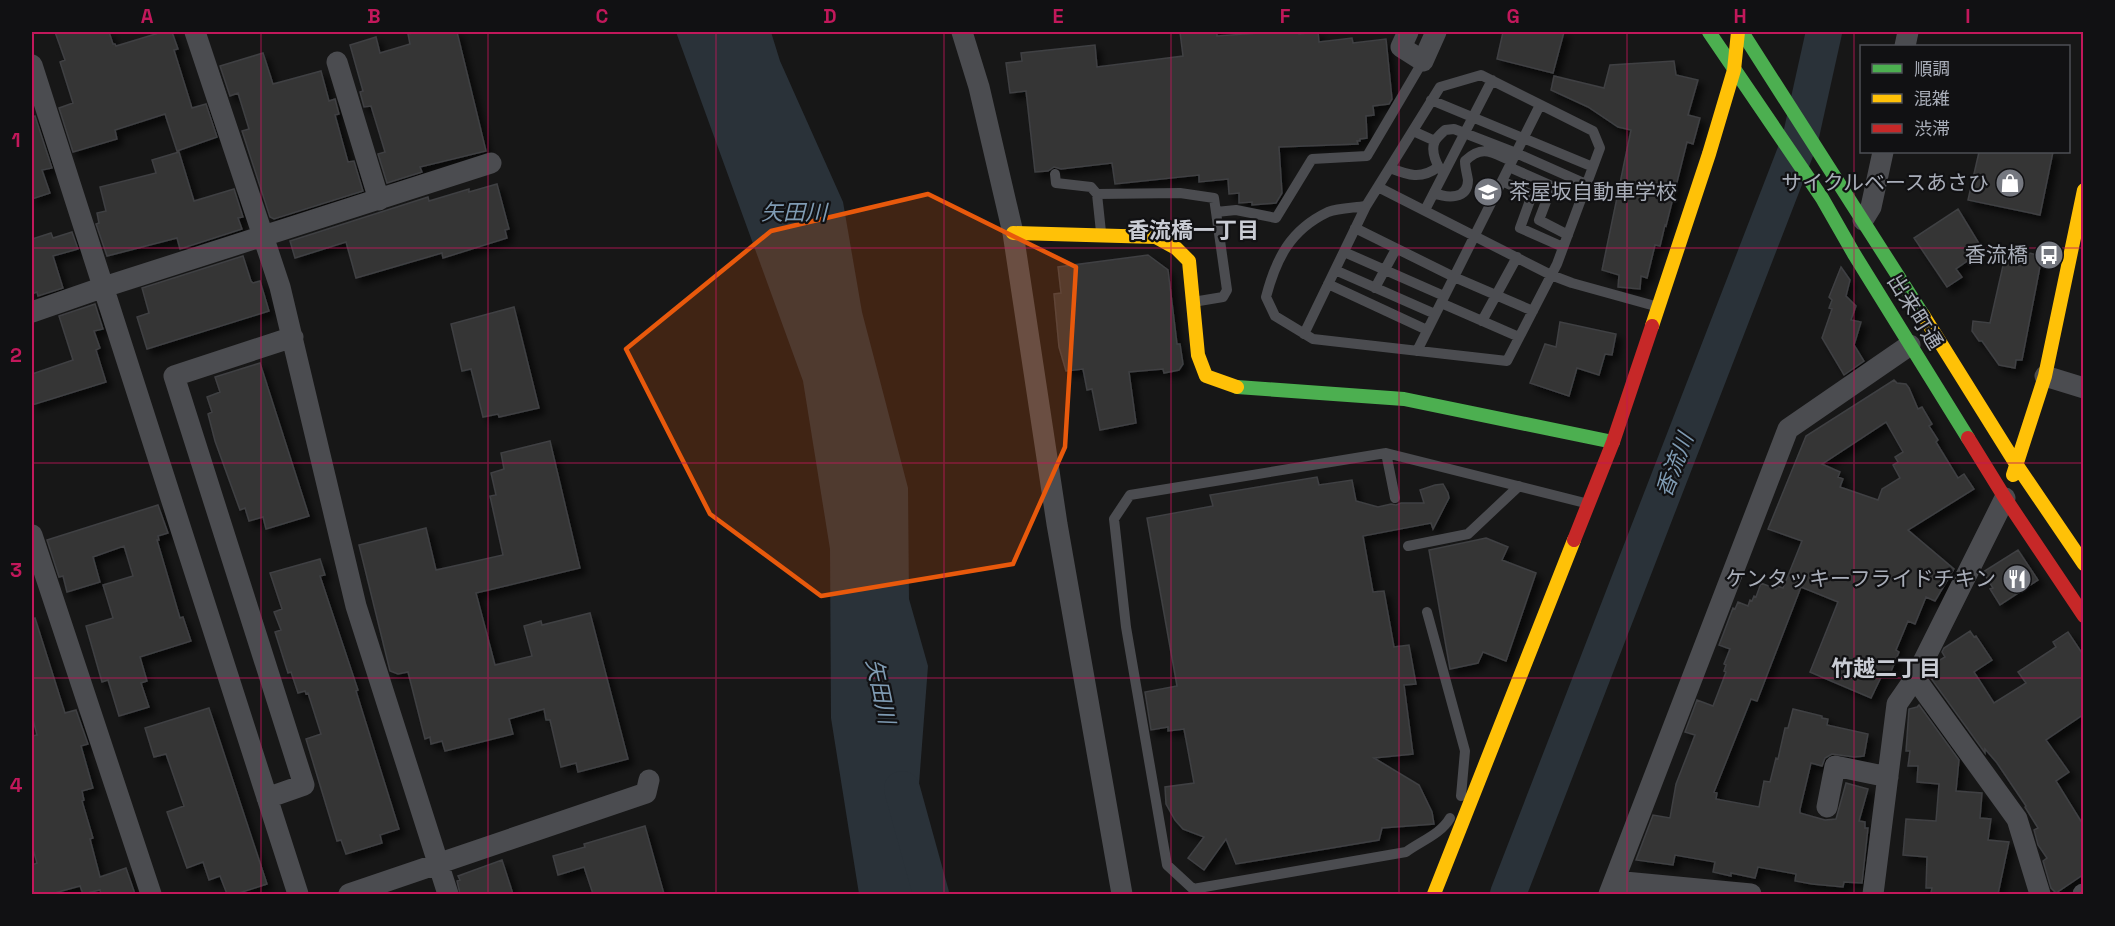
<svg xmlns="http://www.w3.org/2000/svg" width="2115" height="926" font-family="'Space Grotesk','Noto Sans JP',sans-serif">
<defs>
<filter id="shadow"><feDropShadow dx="5.5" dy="5.5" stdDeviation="3" flood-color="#0009"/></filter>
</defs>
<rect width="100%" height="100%" fill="#171717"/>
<path fill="#2a3239" d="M676,32H771L780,61L843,202L862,312L908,488L909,599L928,666L912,876L914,894H859L831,718L830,549L803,381Z"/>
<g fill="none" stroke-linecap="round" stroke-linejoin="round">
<path stroke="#2a3239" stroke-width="36" d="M902,789L931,894
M1508,894L1800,140L1824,32"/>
</g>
<path fill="#353536" stroke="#3f4043" stroke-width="1.5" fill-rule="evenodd" filter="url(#shadow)" d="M55,32H109L113,44H115L116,46L162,32H172L178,49L174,50L192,108L206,104L217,137L177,151L165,114L115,130L117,139L73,152L59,108L73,103L60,62L65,60Z
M417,32H457L486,151L420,167L422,172L387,183L378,154L385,152L371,106L364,107L360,92L363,91L350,45L376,37L380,53L410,44L408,34Z
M1180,32H1217V36L1274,32H1299V34L1318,32L1319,42L1352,38L1353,43L1386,39L1392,99L1389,104L1373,106L1374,115L1366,116L1367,138L1360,139V141H1357L1358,144L1279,147L1282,193L1276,203L1252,205V202L1239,203V193L1229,194L1228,179L1199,182V175L1115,184L1112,163L1061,169L1054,167L1048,171L1035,172L1026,91L1010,93L1006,63L1022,61L1021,53L1095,45L1097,67L1183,56Z
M1503,32H1564L1553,73L1497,59Z
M263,53L273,84L321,71L329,101L335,99L339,114L335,115L348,162L354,161L363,191L274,219L270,217L242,131L249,129L238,93L230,96L220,66Z
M1674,61L1676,75L1698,80L1688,115L1700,118L1693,144L1687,142L1666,226L1665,225L1660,246L1655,245L1647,278L1641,276L1640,289L1618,287L1619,275L1602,270L1631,130L1618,127L1588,107L1551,90L1554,76L1604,88L1610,65Z
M35,116L52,168L42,170L50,193L32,199V117Z
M179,152L194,201L234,189L243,217L238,218L242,229L180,249L177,238L107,256L96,224L99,223L97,213L106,211L100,187L156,173L152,160Z
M1979,152H2053L2040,215L1968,200Z
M497,184L509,229L505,230L507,238L443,258L442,253L356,278L346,242L295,258L290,241L428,197L429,201L469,189V192Z
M1958,209L1983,250L1956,269L1962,277L1947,287L1914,238Z
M72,232L78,249L53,256L63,288L38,296L37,292L32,294V239L51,233L53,238Z
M2007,248L2042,256L2022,360H2016L2015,368L1999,365L1982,341H1979L1972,331L1973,321L1990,323Z
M1148,255L1168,270L1177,344H1180L1183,364L1179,370L1164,373L1163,369L1129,372L1136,423L1100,430L1092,389L1087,390L1083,369L1066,371L1059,347L1054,294L1061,293L1058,267Z
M243,256L251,281L253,283L260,281L269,311L147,349L137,317L149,313L142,288Z
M1841,267L1850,280L1846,296L1856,306L1851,320L1861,322L1854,345L1864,361L1844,375L1822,338L1832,309L1829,308L1832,300L1829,297Z
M95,304L103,329L94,331L100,348L96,350L106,382L32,405V374L73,360L59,316Z
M514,307L539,408L499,417L498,414L483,417L471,369L462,371L451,324Z
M1560,322L1616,334L1612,355L1605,354L1599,375L1577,368L1569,396L1530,383L1545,344L1556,347Z
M260,363L309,516L266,529L263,517L249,521L245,508L240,510L215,441L208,414L212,412L207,397L220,392L215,377Z
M1894,380L1897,383L1906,384L1909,388L1918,409L1922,407L1932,424L1929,426L1938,440L1936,442L1958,478L1964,474L1974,489L1908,530L1954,569L1935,601L1926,597L1915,624L1908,621L1896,650L1899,652L1890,674L1884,671L1871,698L1810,672L1838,602L1801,587L1757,701L1751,699L1714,792L1717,793L1716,799L1759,807L1764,781L1770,782L1776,758L1778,759L1785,728H1788L1793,709L1822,716V718L1828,719L1827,725L1868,734L1864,756L1854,757L1832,754L1825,758L1822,766L1811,763L1800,809V813L1825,820L1836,819L1846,783L1868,789L1859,821L1865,822V828H1868L1862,883L1844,882L1843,887L1812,884L1795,881L1796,874L1758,867L1755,878L1731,873V876L1713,872L1715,862L1675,855L1673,865L1636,860L1653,815L1670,818L1676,784L1695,735L1685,732L1697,700L1713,706L1726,672L1724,671L1726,665L1724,664L1730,649L1719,645L1733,608L1735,609L1738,602L1748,606L1750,600L1752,601L1754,596L1756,597L1761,583L1776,589L1777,586L1783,588L1802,541L1768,529L1806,436ZM1886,422L1903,452L1895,457L1898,462L1893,465L1900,478L1882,489L1878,500L1840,487L1843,479L1838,477L1840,472L1822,464Z
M550,441L580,568L476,593L495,665L532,656L524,626L541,621L542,625L590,613L628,759L578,772L576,763L561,767L550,720H546L544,709L509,719L513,734L445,751L442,741L431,744L430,737L425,739L408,672L398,674L390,671L359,545L426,528L436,570L503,555L490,496L496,495L491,473L504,469L501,453Z
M1317,477L1319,485L1352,480L1356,501L1378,507L1391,504L1396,505L1401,503H1424L1420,490L1435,485L1443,484L1448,493L1449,498L1433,529L1431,523L1363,536L1373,592L1384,591L1394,647L1409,645L1416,684L1404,685L1413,754L1374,758L1419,785L1432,812L1434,824L1382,828L1379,840L1236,864L1226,839L1204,870L1188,858L1204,837L1183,829L1175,820L1166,804L1165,787L1194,783L1184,729L1168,731V727L1151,730L1145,692L1177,686L1147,518L1213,506L1210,495Z
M158,505L168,533L158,536L159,540H157L180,618L183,617L191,641L140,657L147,681L141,683L149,707L119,716L108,680L102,682L86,626L113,618L103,585L133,576L124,546L93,557L100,582L67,592L63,576L59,577L47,540Z
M1486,538L1508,547L1502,560L1536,573L1506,661L1483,652L1478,663L1450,669L1429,550Z
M2018,550L2038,580L2000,605L1990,589L1993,588L1983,572Z
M320,559L325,575L320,576L358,690L356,691L399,829L380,835L382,843L346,854L341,840L337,841L306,739L321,734L308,693L306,694L305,691L298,693L291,672L288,673L275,632L281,630L274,612L282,609L270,573Z
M35,618L65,713L76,710L88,744L81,746L93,788L82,791L84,800L82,801L93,838L90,839L100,877L126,868L135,894H101L100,890L83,894L80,886L51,894H32V865L37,863L32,846V736L37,735L32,716V619Z
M1970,631L1974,637L1976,636L1992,660L1974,672L1994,703L2026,683L2018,672L2056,647L2053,642L2068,632L2084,656V714L2046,740L2069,772L2056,781L2084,826V874L2056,893L2051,888L2043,861L2047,858L2038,845L2034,830L2038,828L2025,807L2026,806L1997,763L1985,749V753L1930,677L1938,661L1945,657L1942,652L1944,648Z
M1919,705L1959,760L1956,791L1982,793L1980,818L1991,819L1988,840L2009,842L1998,894L1931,893L1932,888H1926L1927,857L1903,855L1906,819L1936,821L1939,784L1917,782L1918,766H1908L1910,751H1906L1909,709L1917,707Z
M209,708L267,884L236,894H227L220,876L209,880L203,862L187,868L167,812L184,806L166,754L154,757L145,728Z
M645,826L664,894H593L584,867L558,875L553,856L585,847L584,844Z
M502,860L513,894H460L457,881L460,880L458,876Z"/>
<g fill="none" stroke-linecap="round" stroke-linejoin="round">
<path stroke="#4b4c50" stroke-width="10" d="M1481,75L1593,131L1600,148L1557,264L1507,361L1313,339L1275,316L1266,297C1276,259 1290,230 1328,212C1339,208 1354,208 1366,206L1440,87Z
M1431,100L1593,167
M1413,131L1435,141
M1509,167L1552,186L1539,220L1568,235
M1390,168C1408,175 1421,180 1438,167
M1444,173C1437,167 1430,151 1435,141C1437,137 1442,133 1445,130L1454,129L1516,153L1586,184
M1055,174L1056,183L1091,187L1097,194L1101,232
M1502,181L1532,195L1520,228L1563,247
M1378,187L1551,275L1572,283L1655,306
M1434,193C1447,198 1468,200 1468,180C1467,174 1465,167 1465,161C1483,144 1492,153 1512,161
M1097,194L1180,193L1214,198L1227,290L1223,297L1193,302
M1425,210L1492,80
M1216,212L1236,210L1276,218L1312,159L1367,156L1423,61
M1355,228L1454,277L1533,311
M1344,252L1444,296
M1335,270L1435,314
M1328,284L1427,330
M1375,288L1396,249
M1441,303L1519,337
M1482,321L1517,257
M1304,334L1366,206
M1417,351L1540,105
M1386,453L1395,498
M1408,546L1468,534L1519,486
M1427,612L1465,751L1461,796
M1450,818C1441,834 1421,841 1406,852L1193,889L1167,865L1126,627L1114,519L1130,495L1386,453L1585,503"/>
<path stroke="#4b4c50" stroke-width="21" d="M195,32L280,287L356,606L448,894
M962,32L979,87L1013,233L1057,524L1122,894
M1408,32L1401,47L1423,61L1436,32
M1905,46L1908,32
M337,62L379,200
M32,65L298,894
M1863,220L1871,207L1883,152
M32,312L104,287L491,163
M2045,376L2084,388
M32,535L151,894
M1915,678L2017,819L2040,894
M267,798L304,785L174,376L293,337
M1827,807L1835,766L1888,777
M1614,881L1751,894
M349,894L646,793L649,780
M1609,894L1788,429L1910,345
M1873,894L1897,704L1915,678L2005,498
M2083,894H2084"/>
<path stroke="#4caf50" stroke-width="14" d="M1709,32L1822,198L1854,254L1968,438
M1742,32L1923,315
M1237,387L1404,399L1613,442"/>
<path stroke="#ffc107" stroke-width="14" d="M1013,233L1156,237L1176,248L1189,261L1198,355L1206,376L1237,387
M1923,315L2016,464L2084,564
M1652,326L1709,154L1734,70L1738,32
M2013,475L2045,376L2084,190
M1434,894L1574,540"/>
<path stroke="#c62828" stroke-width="14" d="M1968,438L2005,498L2084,616
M1574,540L1613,442L1652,326"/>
</g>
<path fill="#e8590c" fill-opacity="0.2" stroke="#e8590c" stroke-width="4.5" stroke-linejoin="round" d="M928,194L1076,267L1065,447L1013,564L821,596L710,514L626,349L771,231Z"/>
<path fill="none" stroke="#c2185b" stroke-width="1.5" stroke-opacity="0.55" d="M261,32V894M488,32V894M716,32V894M944,32V894M1171,32V894M1399,32V894M1627,32V894M1854,32V894M32,248H2084M32,463H2084M32,678H2084"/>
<defs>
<g id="shop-disc" transform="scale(1.5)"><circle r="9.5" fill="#757880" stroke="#111113"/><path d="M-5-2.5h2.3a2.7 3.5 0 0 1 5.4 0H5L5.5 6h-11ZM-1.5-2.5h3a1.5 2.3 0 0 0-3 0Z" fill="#fff"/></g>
<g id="university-disc" transform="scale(1.5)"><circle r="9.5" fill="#757880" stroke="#111113"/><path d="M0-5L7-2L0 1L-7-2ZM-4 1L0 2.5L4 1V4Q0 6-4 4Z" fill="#fff"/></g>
<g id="bus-disc" transform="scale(1.5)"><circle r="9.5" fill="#757880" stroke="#111113"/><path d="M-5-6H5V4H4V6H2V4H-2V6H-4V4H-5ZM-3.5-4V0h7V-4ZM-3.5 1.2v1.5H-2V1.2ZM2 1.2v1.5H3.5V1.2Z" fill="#fff"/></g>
<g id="restaurant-disc" transform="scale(1.5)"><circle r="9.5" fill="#757880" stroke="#111113"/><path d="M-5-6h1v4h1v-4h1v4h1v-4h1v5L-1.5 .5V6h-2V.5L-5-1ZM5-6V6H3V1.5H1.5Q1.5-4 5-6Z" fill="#fff"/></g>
</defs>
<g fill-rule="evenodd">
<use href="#shop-disc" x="2010" y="183"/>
<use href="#university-disc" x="1488" y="192"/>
<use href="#bus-disc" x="2049" y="255"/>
<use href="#restaurant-disc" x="2017" y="579"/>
</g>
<g text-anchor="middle" stroke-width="4.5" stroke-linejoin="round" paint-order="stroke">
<g font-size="21" fill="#a8adb8" stroke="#111113" text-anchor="end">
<text x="1989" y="190">サイクルベースあさひ</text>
<text x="1509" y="199" text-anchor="start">茶屋坂自動車学校</text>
<text x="2028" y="262">香流橋</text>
<text x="1996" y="586">ケンタッキーフライドチキン</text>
</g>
<g font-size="21" fill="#a8adb8" stroke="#111113">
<text transform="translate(1915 312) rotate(58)" y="7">出来町通</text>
</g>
<g font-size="22" font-style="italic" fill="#7f9bb3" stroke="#111113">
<text x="794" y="220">矢田川</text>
<text transform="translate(1674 465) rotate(-69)" y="8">香流川</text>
<text transform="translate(881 691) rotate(78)" y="8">矢田川</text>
</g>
<g font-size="22" font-weight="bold" fill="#c9ccd4" stroke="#111113">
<text x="1193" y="238">香流橋一丁目</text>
<text x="1886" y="676">竹越二丁目</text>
</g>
</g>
<rect width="2115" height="926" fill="none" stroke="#111113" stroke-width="66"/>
<rect x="1860" y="45" width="210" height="108" fill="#111113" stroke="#4d4f55" stroke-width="1.5"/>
<rect x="1872" y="64" width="30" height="9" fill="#4caf50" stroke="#4d4f55" stroke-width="1.5"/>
<text x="1914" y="75" font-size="18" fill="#a8adb8">順調</text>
<rect x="1872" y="94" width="30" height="9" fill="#ffc107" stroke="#4d4f55" stroke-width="1.5"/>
<text x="1914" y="105" font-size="18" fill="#a8adb8">混雑</text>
<rect x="1872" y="124" width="30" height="9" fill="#c62828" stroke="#4d4f55" stroke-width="1.5"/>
<text x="1914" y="135" font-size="18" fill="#a8adb8">渋滞</text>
<rect x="33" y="33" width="2049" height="860" fill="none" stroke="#c2185b" stroke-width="2"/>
<g font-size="20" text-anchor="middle" font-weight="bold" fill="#c2185b">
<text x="147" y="23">A</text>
<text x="374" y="23">B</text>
<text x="602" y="23">C</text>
<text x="830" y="23">D</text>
<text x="1058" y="23">E</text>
<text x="1285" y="23">F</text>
<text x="1513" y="23">G</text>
<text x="1740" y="23">H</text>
<text x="1968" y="23">I</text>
<text x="16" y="147">1</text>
<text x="16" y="362">2</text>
<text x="16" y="577">3</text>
<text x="16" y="792">4</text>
</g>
</svg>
